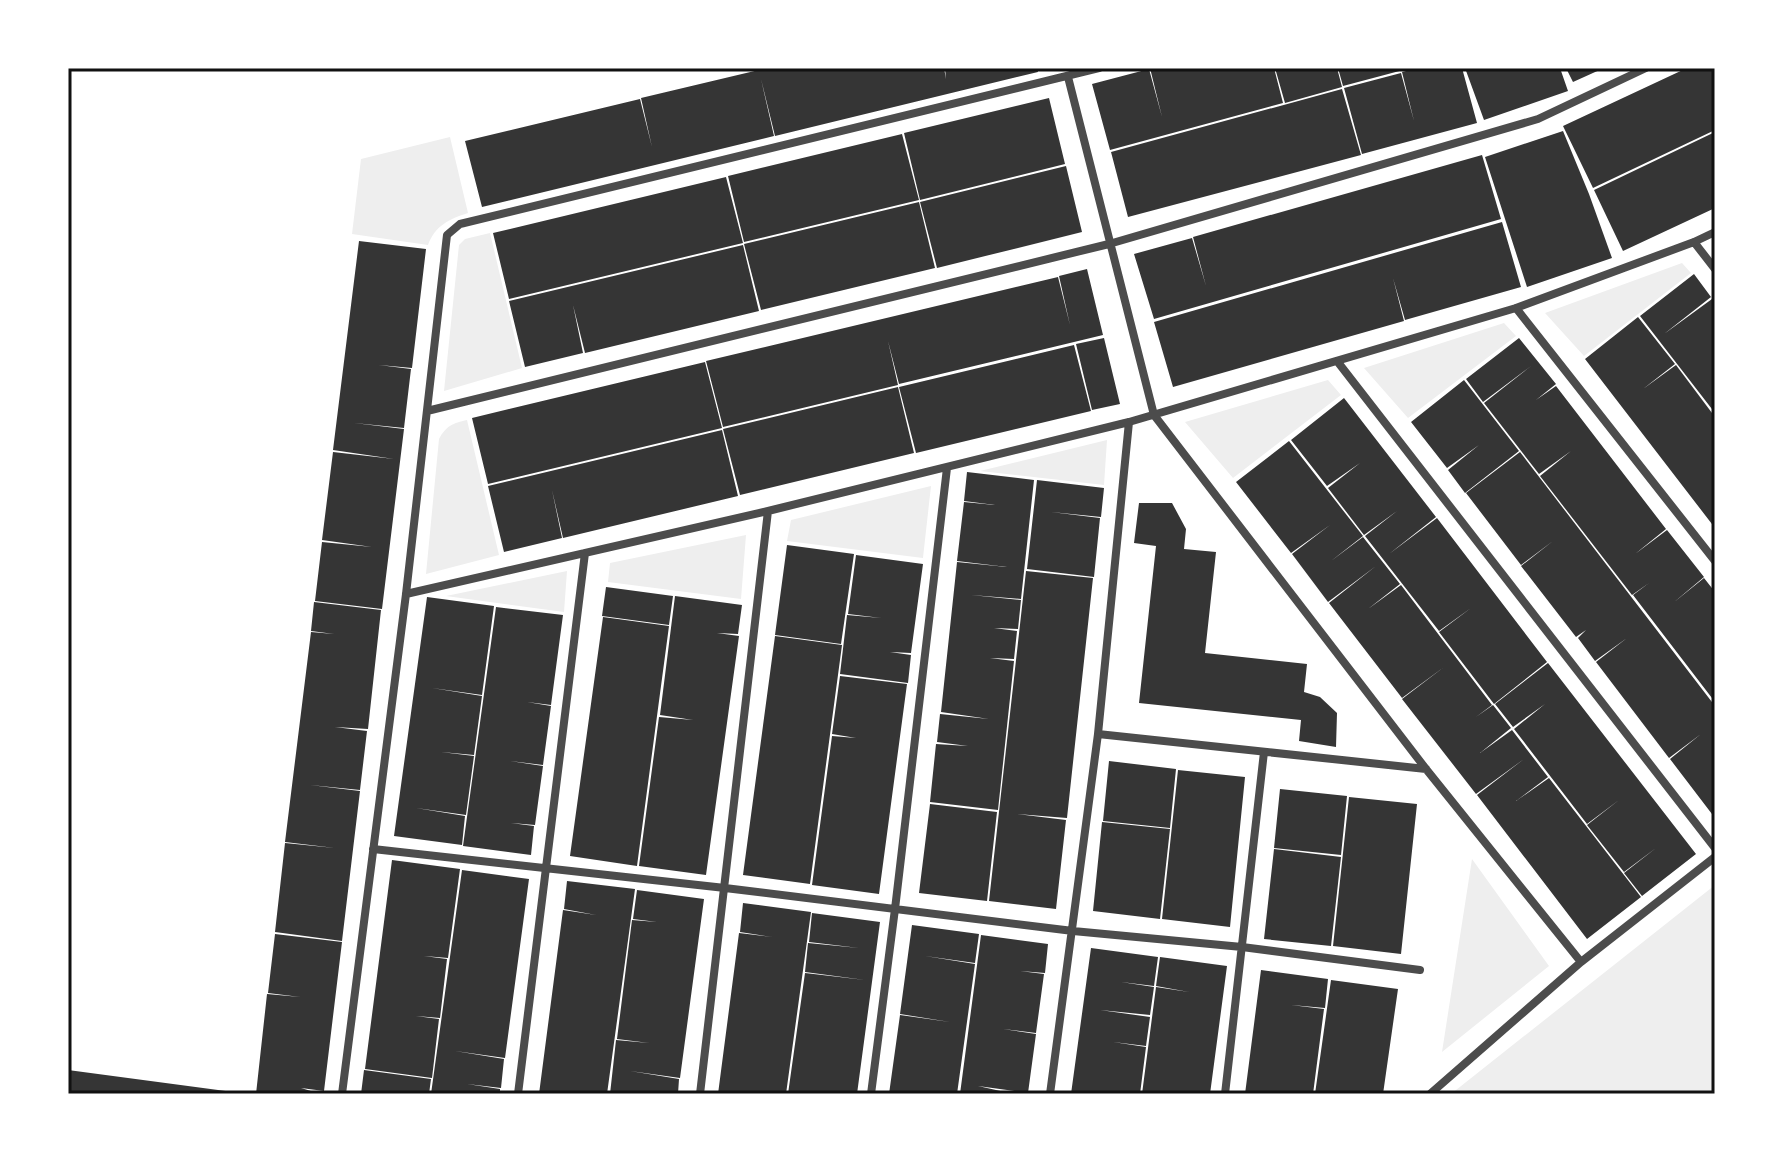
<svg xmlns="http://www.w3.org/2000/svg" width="1783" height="1162" font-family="Arial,sans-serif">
<rect width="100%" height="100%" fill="#fff"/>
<path fill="#eee" d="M450,137L468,213C449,219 435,226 428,245L352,234L361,159Z
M490,233L522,368L444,391L459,245L465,239Z
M1682,263L1691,273L1584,356L1545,313Z
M1504,323L1516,336L1408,418L1364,368Z
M1328,380L1341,395L1233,478L1185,422Z
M467,420L499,555L426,574L439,439C446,426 453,423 467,420Z
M1107,440L1104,485L980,471Z
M931,486L923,558L787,541L791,520Z
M746,535L741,599L608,582L610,563Z
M567,571L564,612L446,596Z
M1472,859L1549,966L1442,1052Z
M1715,885V1094H1451Z"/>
<path fill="#353535" d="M767,68H944L946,79L945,68H1037L1038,72L775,136L761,79L774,136L482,207L465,141L640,99L652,147L641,98Z
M1150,68H1274L1283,103L1110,150L1092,84L1149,69L1162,117Z
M1275,68H1337L1342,87L1285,103Z
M1338,68H1407V69L1343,86Z
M1418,68H1462L1477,123L1362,154L1344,88L1401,73L1414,121L1402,72Z
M1465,68H1560L1568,91L1484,120Z
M1566,68H1604L1573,82Z
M1687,68H1715V130L1593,188L1563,126Z
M1342,89L1361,155L1128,217L1111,152Z
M1049,98L1065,164L920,200L904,133Z
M1563,131L1589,194L1612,258L1527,287L1485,157Z
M1715,132V208L1623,251L1594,190Z
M902,134L919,200L744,242L728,176Z
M1482,155L1501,219L1154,319L1134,254L1192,238L1206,286L1193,237Z
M1066,166L1082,232L937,268L920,202Z
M726,177L743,243L509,299L493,233Z
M919,202L935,268L761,310L744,244Z
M1502,222L1521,287L1405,320L1393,278L1404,321L1173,387L1154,322Z
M359,241L426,249L412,368L379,365L411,369L404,428L354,423L404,429L382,609L315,601L322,542L372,547L322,540L333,452L394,459L333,450Z
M743,245L759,311L585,353L573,305L583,353L525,367L509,301Z
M1087,269L1103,335L899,384L888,341L898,385L723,427L706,361L1058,277L1070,325L1059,276Z
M1694,274L1711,297L1664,334L1712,299L1715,302V413L1640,316Z
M1638,317L1675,364L1643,389L1676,365L1715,417V528L1585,359Z
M1104,338L1120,404L1092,410L1076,344Z
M1519,338L1556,384L1536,400L1556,386L1666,529L1635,554L1667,530L1704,577L1673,603L1704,578L1715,592V702L1633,595L1649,583L1632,595L1540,476L1571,451L1539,474L1484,403L1531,366L1483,402L1466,379Z
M1074,345L1091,411L916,453L899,387Z
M705,362L722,428L488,484L472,418Z
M1464,380L1519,451L1465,493L1448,470L1479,445L1447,468L1411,422Z
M898,387L914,453L740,495L723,429Z
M1344,398L1436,517L1389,554L1437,518L1547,662L1494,704L1439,632L1471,608L1439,631L1365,536L1397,511L1364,535L1328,488L1360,463L1327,486L1291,440Z
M722,430L738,496L563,538L552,490L562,538L504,552L488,486Z
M1289,441L1363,536L1331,561L1363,537L1400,584L1368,609L1401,585L1492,705L1476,717L1493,705L1511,728L1480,753L1512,730L1548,777L1516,801L1549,778L1641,897L1587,939L1477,795L1524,759L1476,794L1402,699L1444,667L1402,698L1329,603L1376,566L1328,602L1292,554L1330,525L1291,553L1236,482Z
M1520,452L1715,706V818L1670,759L1701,734L1669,758L1596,662L1627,638L1595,661L1578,638L1586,630L1576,637L1521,566L1553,541L1521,565L1466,493Z
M967,472L1034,480L1021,599L971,595L1021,600L1018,629L994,628L1017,631L1014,659L990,658L1014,661L998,810L930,802L936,744L968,746L937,742L940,714L989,719L941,712L957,562L1007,567L957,561L964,502L995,505L964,501Z
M1037,480L1104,488L1101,517L1051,512L1100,518L1094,577L1027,569Z
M1139,503H1172L1186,529L1184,549L1216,552L1205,653L1307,664L1304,692L1320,697L1337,713L1336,747L1299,741L1301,720L1139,703L1156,546L1134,543Z
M787,545L854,554L841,644L775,635Z
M856,555L923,564L911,653L890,652L911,655L908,683L840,674L847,615L881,618L848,614Z
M1026,571L1093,578L1067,818L1017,814L1066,820L1056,909L989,901Z
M606,587L673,596L669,625L602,616Z
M675,596L742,605L738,634L717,633L739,636L706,875L639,866L659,717L693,720L660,715Z
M427,597L494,606L482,695L432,688L482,696L474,755L441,752L474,756L466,815L416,808L465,816L462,845L394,836Z
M314,602L381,610L368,729L335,727L367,731L360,790L310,785L360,791L342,941L275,932L285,843L335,848L285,842L311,632L334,634L311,631Z
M496,607L563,615L551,705L527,702L551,706L543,765L510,761L543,766L535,825L511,823L534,826L531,855L463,846Z
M603,617L669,626L637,866L570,856Z
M775,636L842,645L810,884L743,875Z
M1548,663L1696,854L1642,896L1624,873L1656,848L1624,872L1587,825L1619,800L1587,824L1514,729L1545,704L1513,727L1495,704Z
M840,676L907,684L879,894L812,885L832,736L856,738L832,734Z
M1109,761L1176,769L1170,828L1103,821Z
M1178,770L1245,777L1230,927L1162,919Z
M1280,789L1347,796L1341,855L1274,848Z
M1349,797L1417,804L1401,954L1333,946Z
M930,804L997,812L987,901L919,893Z
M1102,822L1170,829L1160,919L1093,911Z
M1274,849L1341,857L1331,946L1264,939Z
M392,860L460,869L448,958L424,956L447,959L440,1018L416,1016L439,1019L432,1078L365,1069Z
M462,870L529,879L505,1058L455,1051L504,1059L501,1088L467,1084L500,1089V1094H431Z
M567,881L635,889L607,1094H539L563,910L596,915L564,909Z
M637,890L704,899L680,1078L630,1071L679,1079L678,1094H610L616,1040L649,1043L617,1039L632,920L657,922L633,919Z
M743,903L811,912L786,1094H718L739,933L772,937L740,932Z
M812,913L880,922L857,1094H788L805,973L865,980L805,972L808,943L859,948L809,942Z
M912,925L979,934L975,963L925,956L975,964L957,1094H889L900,1015L950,1022L900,1014Z
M275,934L342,942L324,1091L301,1088L321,1094H256L267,994L300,997L268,993Z
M981,935L1048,944L1045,973L1020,971L1044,974L1036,1033L1003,1029L1036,1034L1028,1093L978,1086L1014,1094H960Z
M1091,948L1158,957L1154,986L1121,982L1154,987L1150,1015L1100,1010L1150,1017L1146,1046L1113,1042L1146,1047L1140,1094H1071Z
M1160,957L1227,966L1210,1094H1142L1156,987L1189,992L1156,986Z
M1261,970L1328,979L1325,1008L1291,1005L1324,1009L1313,1094H1245Z
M1331,980L1398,989L1383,1094H1315Z
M68,1070L233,1092V1094H68Z
M364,1070L431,1079L429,1094H361Z"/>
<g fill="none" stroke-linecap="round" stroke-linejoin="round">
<path stroke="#4c4c4c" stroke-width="8" d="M1068,77L1154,415L1426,769L1581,962
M1694,242L1715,269
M1516,308L1715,561
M1337,361L1715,848
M427,411L1109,244L1538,119L1646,68
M406,594L768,511L1129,422L1516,308L1694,242L1715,232
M1098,734L1426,769
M373,849L725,888L1073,931L1242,947L1420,970
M342,1094L406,594L447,235L460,224L1099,68
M518,1094L585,553
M700,1094L768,511
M871,1094L895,909L947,468
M1050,1094L1098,734L1129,422
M1225,1094L1264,752
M1430,1094L1581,962L1715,857"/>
</g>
<rect width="1783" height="1162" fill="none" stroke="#ffffff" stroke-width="140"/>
<rect x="70" y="70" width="1643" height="1022" fill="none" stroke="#111" stroke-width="3"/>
</svg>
